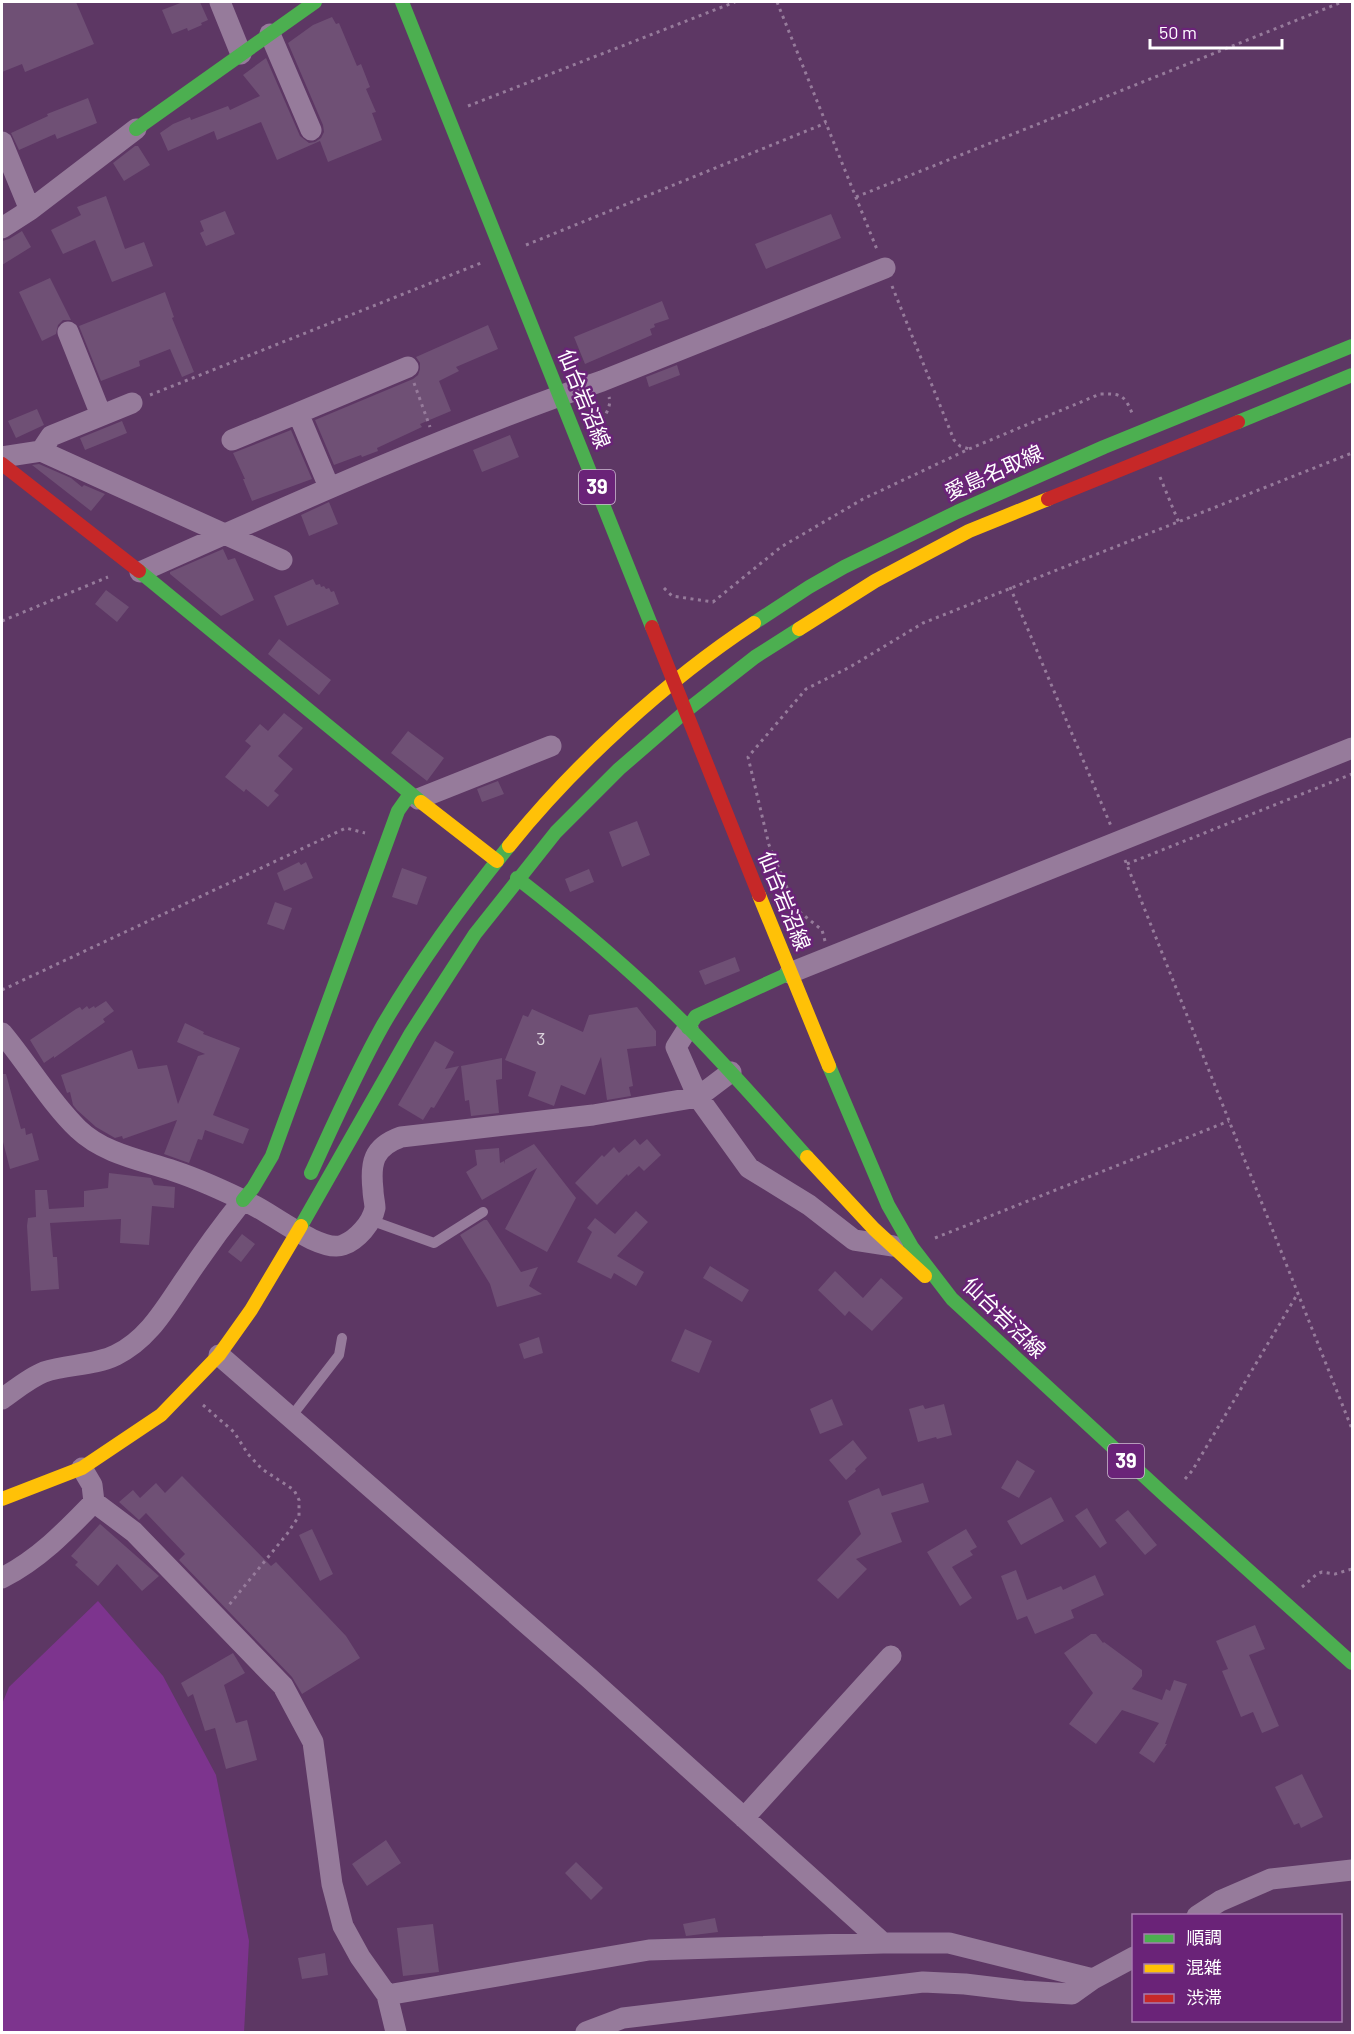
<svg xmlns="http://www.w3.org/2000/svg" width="1354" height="2034" font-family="Barlow,'Noto Sans JP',sans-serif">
<rect width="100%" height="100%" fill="#5d3764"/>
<path fill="#7d348e" d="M98,1601L163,1676L216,1775L249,1941L244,2032H2V1704L9,1687Z"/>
<path fill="#6f5075" d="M2,2H76L94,44L25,72L22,64L2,72Z
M183,2H200L208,20L201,23L202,25L188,31L187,28L172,34L162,10Z
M332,17L336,24L339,23L357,66L361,64L370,87L366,89L376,112L372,113L382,140L328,162L320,141L277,160L261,122L217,140L214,131L168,151L160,133L173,124L190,117L191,120L228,106L230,110L260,96L243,75L266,58L300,136L309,143L315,142L321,138L324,132L323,125L288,43L313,25Z
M88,98L97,123L57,139L55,134L19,150L11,133L48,116L47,114Z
M135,146H138L150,165L124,181L113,163Z
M106,196L125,249L144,242L153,266L112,282L95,240L63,254L51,230L81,215L77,207Z
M225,211L235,234L206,246L200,233L204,231L200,221Z
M831,214L841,238L766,269L755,244Z
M22,231L31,247L2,265V241L9,239Z
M50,278L71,320H63L58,325L56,334L42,341L19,292Z
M165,292L174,317L172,318L194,372L182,377L170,349L139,361L140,366L101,381L79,326Z
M662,301L669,319L654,324L655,327L650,329L652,335L585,364L574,337Z
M488,325L498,349L456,367L459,371L439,381L451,411L420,424L422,427L377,448L378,451L362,457L361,455L334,465L315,420L413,379L418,375L420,369V363L416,357Z
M677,365L680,375L649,387L646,377Z
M37,409L44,425L16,438L8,421Z
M122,421L127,433L85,450L80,438Z
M291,430L312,479L252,501L243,479H245L233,453Z
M510,435L519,457L482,472L473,450Z
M39,464L71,478L82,487L84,485L105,494L91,511L32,465Z
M329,502L338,524L309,536L301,515Z
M223,549L228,560L235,558L254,600L221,616L170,574V572Z
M313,579L316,585L320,584L321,587L324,586L326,589L329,588L331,592L334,591L339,604L287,626L274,596Z
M106,590L129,607L117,622L95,604Z
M279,639L331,680L319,695L268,654Z
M284,713L303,728L278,756L293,769L274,791L279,795L268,807L246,789L244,792L225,777L251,746L245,741L260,724L268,731Z
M408,731L444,758L427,781L391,753Z
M498,781L504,794L482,802L477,789Z
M637,821L650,855L622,867L609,832Z
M299,862L301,865L306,862L313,878L284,891L277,873Z
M402,868L427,877L417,905L392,897Z
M589,869L594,882L570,892L565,879Z
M275,902L292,908L284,930L267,924Z
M735,957L740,971L705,985L699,971Z
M106,1001L114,1011L103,1019L105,1022L54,1058V1056L44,1063L30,1040L76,1009L80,1007L82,1010L87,1006L89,1009L94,1006L95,1008Z
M637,1007L656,1031V1046L627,1049L633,1086L629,1087L631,1096L607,1100L601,1057L585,1095L561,1085L554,1106L528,1096L536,1072L505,1060L523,1015L528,1017L532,1009L583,1032L589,1015Z
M185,1023L204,1032L203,1034L240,1048L213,1115L249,1129L243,1144L205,1130L202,1140L198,1139L189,1163L164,1154L177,1120L123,1139L122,1136L115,1138L96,1127L77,1110L73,1105L70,1092L67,1093L61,1075L132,1050L138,1069L167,1065L178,1104L198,1056L205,1054L177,1042Z
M435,1041L454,1052L445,1069L459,1066L434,1108L431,1107L423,1120L398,1105Z
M502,1058V1079L496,1080L499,1113L471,1116L469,1100L465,1101L461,1066Z
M2,1074H6L21,1129L25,1128L26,1135L32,1133L39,1160L10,1169L2,1138Z
M635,1139L640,1145L647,1139L661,1155L644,1171L639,1166L628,1176L627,1174L597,1205L575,1183L602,1155L604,1157L614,1147L619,1153Z
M534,1144L576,1198L547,1252L505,1229L537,1168L482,1200L466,1172L477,1165L475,1150L499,1148L500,1163L504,1161V1164L505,1160Z
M109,1173L151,1178L154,1185L175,1187L174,1208L152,1206L149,1245L120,1243L121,1219L50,1223L53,1257H57L59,1289L31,1291L27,1226L28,1218L36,1217L35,1190H47L49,1209L84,1207V1191L108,1188Z
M636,1211L648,1222L617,1256L644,1272L636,1286L614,1273L611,1279L577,1262L592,1232L587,1228L595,1218L615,1234Z
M484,1220H487L521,1272L538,1267L529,1286L542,1294L497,1307L490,1284L460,1235Z
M242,1234L255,1244L241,1262L228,1252Z
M710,1266L749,1290L742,1302L703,1278Z
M835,1271L863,1298L881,1278L903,1298L872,1331L849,1311L845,1316L818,1290Z
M685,1329L712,1341L699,1373L671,1361Z
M539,1337L543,1353L524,1359L519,1344Z
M832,1399L843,1425L820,1434L810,1409Z
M944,1404L952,1435L937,1439L936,1437L918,1442L909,1409L923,1405L925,1409Z
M853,1440L867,1458L855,1469L856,1471L846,1480L829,1460Z
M1017,1460L1035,1471L1019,1498L1001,1488Z
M182,1476L271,1566L276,1562L346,1636L360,1658L302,1694L292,1677L179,1560L185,1554L146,1513L139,1520L119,1502L133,1490L140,1498L156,1483L165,1493Z
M923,1483L929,1502L891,1513L902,1542L856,1559L867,1569L838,1599L817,1580L861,1534L848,1501L879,1488L882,1496Z
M1051,1497L1064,1521L1021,1545L1007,1521Z
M1087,1508L1107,1543L1100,1548L1075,1516Z
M1128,1510L1157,1545L1145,1555L1115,1520Z
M100,1524L159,1576L142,1591L117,1564L98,1586L75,1565L78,1562L71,1556Z
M312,1529L333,1574L320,1581L299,1535Z
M966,1529L977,1547L970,1551L973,1555L952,1567L972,1598L960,1606L927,1552Z
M1016,1570L1027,1600L1061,1586L1063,1590L1095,1575L1104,1595L1071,1610L1074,1618L1035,1634L1027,1616L1017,1620L1001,1576Z
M1255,1625L1265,1649L1249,1655L1279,1726L1262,1733L1253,1712L1241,1717L1222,1671L1228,1669L1216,1641Z
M1091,1634H1096L1103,1643L1104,1642L1142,1670V1676L1132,1689L1162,1700L1166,1689L1170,1691L1174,1680L1187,1684L1165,1744H1167L1154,1763L1139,1753L1159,1723L1122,1710L1096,1744L1069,1724L1093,1693L1064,1653Z
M233,1653L245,1673L224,1685L236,1723L247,1720L257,1760L226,1769L215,1728L205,1731L193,1694L188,1697L181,1683Z
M1302,1774L1323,1817L1301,1828L1299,1823L1294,1825L1275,1787Z
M386,1840L401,1863L367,1886L352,1864Z
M576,1862L603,1888L591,1900L565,1873Z
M715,1918L718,1932L686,1936L683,1924Z
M433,1924L439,1972L403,1976L397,1928Z
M325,1953L328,1975L302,1979L298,1958Z"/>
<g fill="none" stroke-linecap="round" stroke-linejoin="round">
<path stroke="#967b9b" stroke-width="3" stroke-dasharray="3 4.5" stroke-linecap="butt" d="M777,2L878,252
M468,106L735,2
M856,197L1342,2
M526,245L826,123
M892,286L954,440L960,446L969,449
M414,383L430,427
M150,395L481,263
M598,426C604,417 612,407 609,397
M1160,477L1179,523
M1010,587L1111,826
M664,588L672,596L713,602L781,547L863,499L969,449L1100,394C1119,394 1124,393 1132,413
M2,621L108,577
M1125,860L1352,1429
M1127,864L1352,774
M825,941L822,930L796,909L769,845L748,757L806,689L850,667L923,623L1352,453
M2,990L346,828L365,833
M935,1238L1229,1121
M203,1405L234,1432L248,1454L262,1469L294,1490L299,1500V1516L287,1534L229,1605
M1185,1479L1192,1471L1298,1293
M1302,1587L1317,1574L1322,1572L1335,1574L1352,1569"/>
<path stroke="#967b9b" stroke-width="10" d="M370,1220L434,1243L483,1212
M291,1417L339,1355L342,1338"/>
<path stroke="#967b9b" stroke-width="21" d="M220,2L241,54
M270,34L311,130
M2,142L30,210
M2,228L30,210L136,129
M68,332L101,415
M298,413L408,367
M232,440L298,413L329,487
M41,451L282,560
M2,457L41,451L51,436L132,403
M140,572C292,504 445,435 602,381L885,268
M418,799L551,746
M790,973L1352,748
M688,1028L676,1047L698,1097L749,1168L809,1205L854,1240L893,1246
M2,1033C28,1064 50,1102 78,1129C104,1154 142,1160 174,1171C201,1180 227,1192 253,1205C274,1215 321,1253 343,1245C357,1240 372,1223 375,1208C375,1203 373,1196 373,1190C370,1163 373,1147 401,1137L593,1115L698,1097L731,1072
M219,1355L588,1677L883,1943
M2,1399C15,1390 29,1378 44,1372C67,1364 94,1366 116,1355C149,1339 166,1307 186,1278C204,1251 223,1225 243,1200
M82,1468L92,1485L94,1502L134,1532L283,1686L313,1742L332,1884L343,1926L360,1957L387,1995L396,2032
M2,1578C39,1559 65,1532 94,1502
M744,1818L891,1656
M1197,1916L1220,1901L1271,1879L1352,1870
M387,1995L649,1950L883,1943H949L1093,1979
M586,2032L623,2018L923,1982L965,1984L1023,1991L1072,1994L1093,1979L1134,1957"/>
<path stroke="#4caf50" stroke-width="14" d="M402,2L652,627
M136,129L315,2
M1238,422L1352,375
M139,571L421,802
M754,623L809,587L844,567L957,512L1104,447L1352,346
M517,878C575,923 631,970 683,1022C726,1065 766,1111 807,1157
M688,1028L696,1016L790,973
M829,1066L888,1205L912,1247L952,1299L1169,1499L1352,1663
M311,1173C334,1123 356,1073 383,1025C420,962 463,903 509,846
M243,1200L253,1188L272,1156L398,811L410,794
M301,1226L411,1033L475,934L556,832L619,769L686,711L755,657L799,629"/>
<path stroke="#ffc107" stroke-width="14" d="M799,629L875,581L969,531L1048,499
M421,802L497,861
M509,846C574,765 667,680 754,623
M759,895L829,1066
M807,1157L874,1229L925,1276
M2,1499L82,1468L161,1415L219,1355L251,1310L301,1226"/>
<path stroke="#c62828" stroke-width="14" d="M2,464L139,571
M1048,499L1238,422
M652,627L759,895"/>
</g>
<g text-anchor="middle" stroke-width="5" stroke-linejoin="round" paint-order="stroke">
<g font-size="18" fill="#dbd3dc">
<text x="541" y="1045">3</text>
</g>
<g fill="#6a2378" stroke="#d2bdd6" stroke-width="1.5">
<rect x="579" y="470" width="36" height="34" rx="4.5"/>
<rect x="1108" y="1444" width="36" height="34" rx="4.5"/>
</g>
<g font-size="20" font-weight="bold" fill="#fff">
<text x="597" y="494">39</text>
<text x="1126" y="1468">39</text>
</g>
<g font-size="21" fill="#fff" stroke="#6a2378">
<text transform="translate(584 399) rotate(68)" y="7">仙台岩沼線</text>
<text transform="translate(994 473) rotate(-24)" y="7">愛島名取線</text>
<text transform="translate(784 901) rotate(68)" y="7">仙台岩沼線</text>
<text transform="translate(1004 1318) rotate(44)" y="7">仙台岩沼線</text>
</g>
</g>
<rect width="1354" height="2034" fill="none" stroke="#ffffff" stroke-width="6"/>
<rect x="1132" y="1914" width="210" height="108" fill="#6a2378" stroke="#a67bae" stroke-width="1.5"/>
<rect x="1144" y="1934" width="30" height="9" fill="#4caf50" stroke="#a67bae" stroke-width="1.5"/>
<text x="1186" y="1944" font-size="18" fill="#ffffff">順調</text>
<rect x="1144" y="1964" width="30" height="9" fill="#ffc107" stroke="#a67bae" stroke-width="1.5"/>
<text x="1186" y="1974" font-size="18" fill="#ffffff">混雑</text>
<rect x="1144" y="1994" width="30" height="9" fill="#c62828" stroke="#a67bae" stroke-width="1.5"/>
<text x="1186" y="2004" font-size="18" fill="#ffffff">渋滞</text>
<path d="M1150 39v9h132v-9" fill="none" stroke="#ffffff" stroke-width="3"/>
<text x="1159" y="39" font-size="18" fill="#ffffff" stroke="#6a2378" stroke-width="4.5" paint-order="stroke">50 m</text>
</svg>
